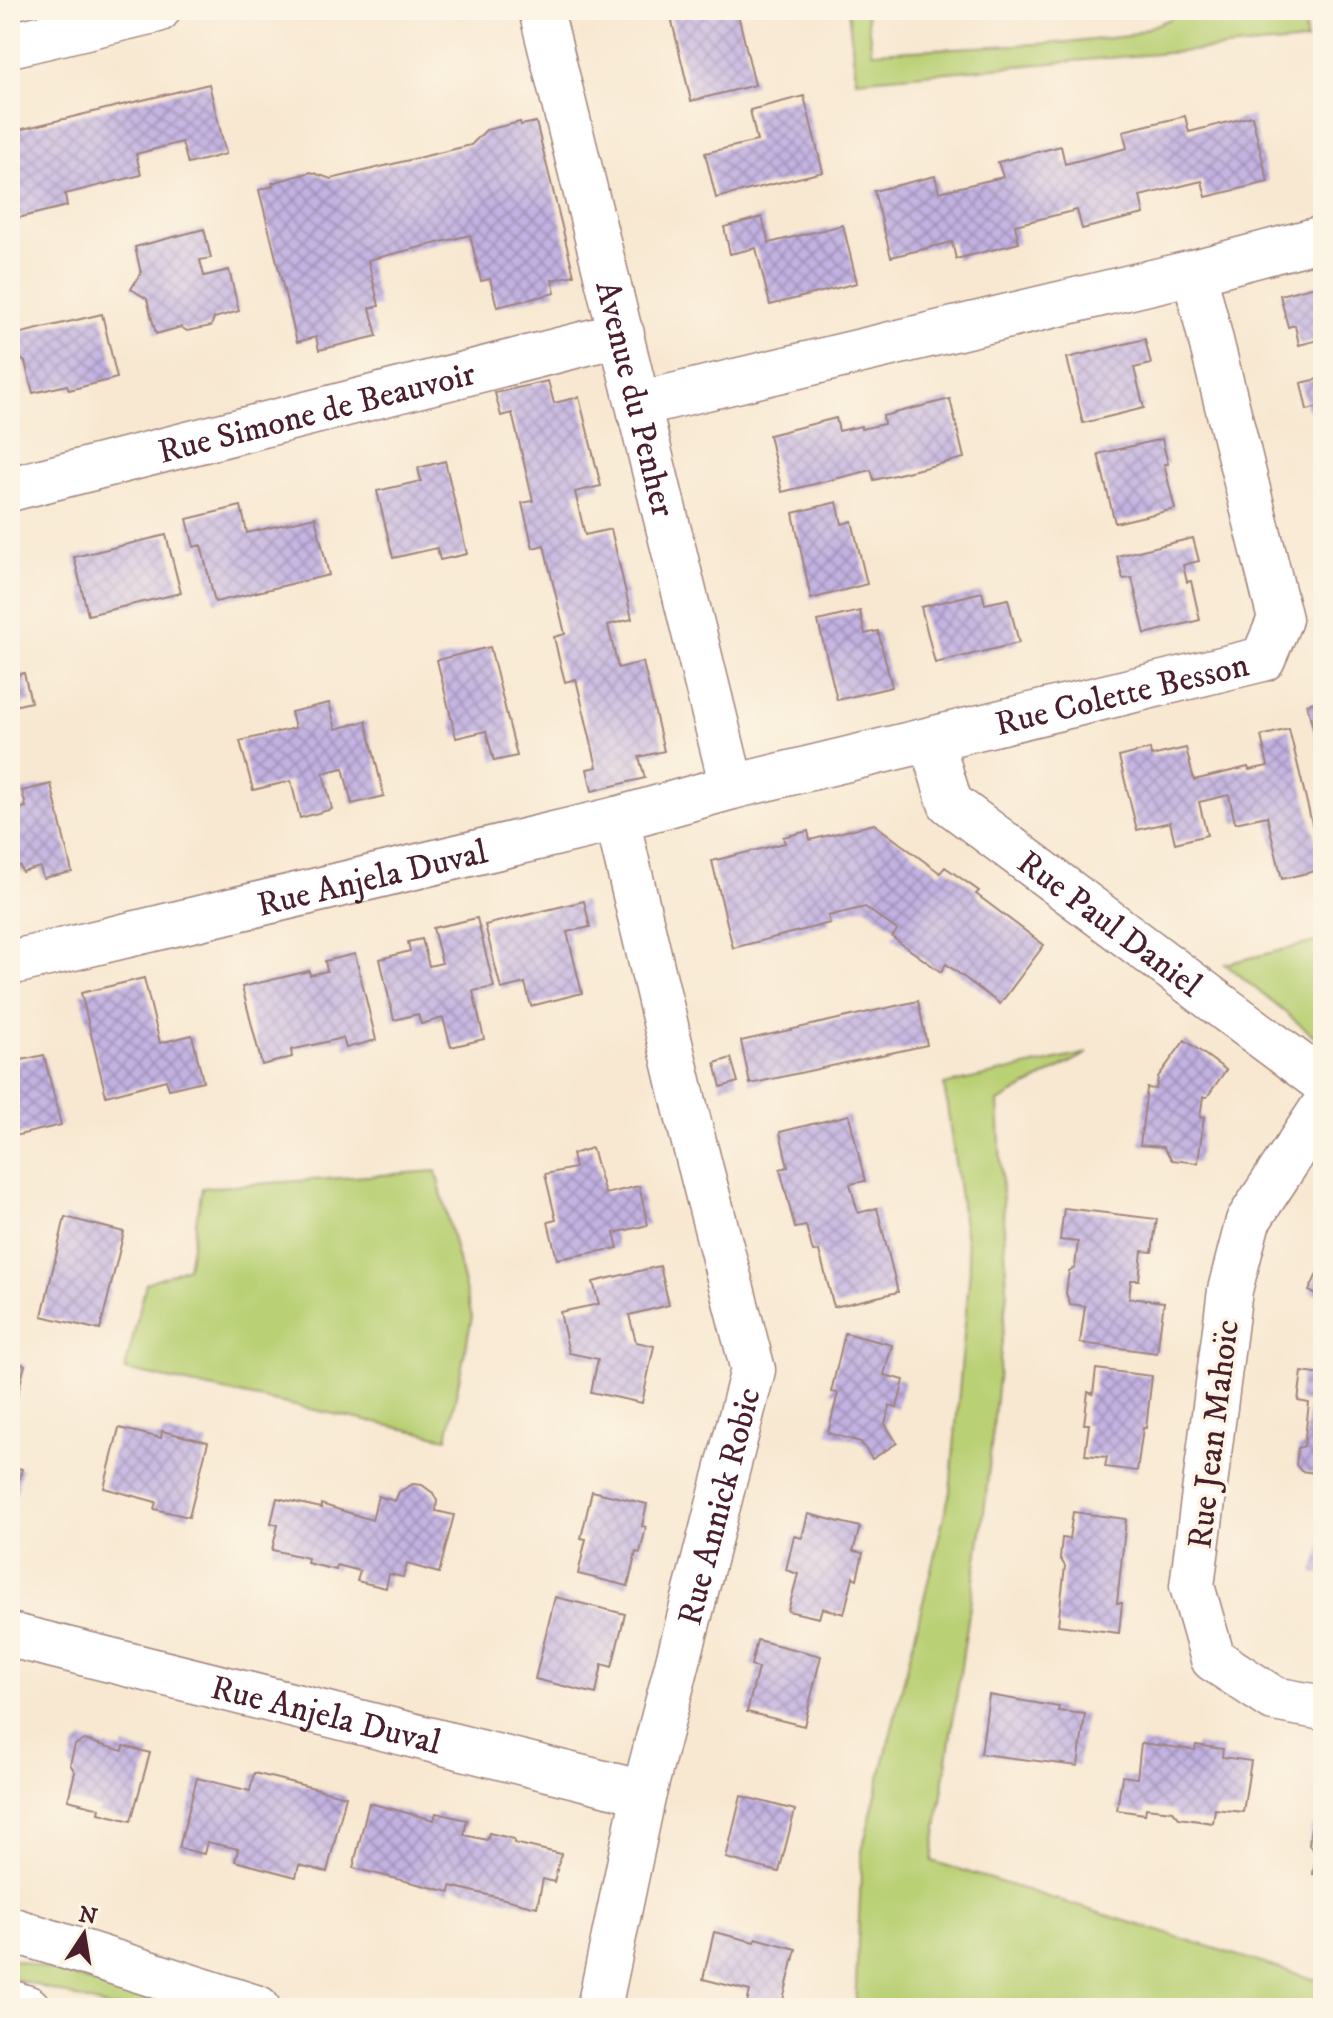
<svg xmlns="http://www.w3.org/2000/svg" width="1333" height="2018" font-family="'IM FELL DW Pica',serif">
<defs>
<pattern id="building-cross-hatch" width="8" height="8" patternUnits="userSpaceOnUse" patternTransform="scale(2)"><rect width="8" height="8" fill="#c2b2e2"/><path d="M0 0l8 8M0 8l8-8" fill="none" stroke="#a090b7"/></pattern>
</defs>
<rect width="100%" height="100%" fill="#fcf5e5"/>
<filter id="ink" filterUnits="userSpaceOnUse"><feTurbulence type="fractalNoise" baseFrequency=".0125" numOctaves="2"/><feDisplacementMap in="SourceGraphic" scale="16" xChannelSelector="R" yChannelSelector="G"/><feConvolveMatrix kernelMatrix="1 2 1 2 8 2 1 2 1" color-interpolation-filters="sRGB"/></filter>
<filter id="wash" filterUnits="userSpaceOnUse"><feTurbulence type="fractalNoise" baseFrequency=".006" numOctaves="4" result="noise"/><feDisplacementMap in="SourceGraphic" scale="32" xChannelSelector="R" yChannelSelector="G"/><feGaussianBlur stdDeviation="1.8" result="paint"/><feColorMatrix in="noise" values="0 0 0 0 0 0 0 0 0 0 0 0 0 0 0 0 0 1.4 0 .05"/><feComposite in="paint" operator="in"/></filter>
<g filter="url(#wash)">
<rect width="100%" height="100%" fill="#f8e8d1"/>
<path fill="#b9d075" stroke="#827850" stroke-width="2" d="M848,10H866L872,52L1075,42L1128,36L1170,19L1180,10H1305L1306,41L856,80Z
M1323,940V1043L1225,964Z
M1088,1053L998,1102L1007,1291L985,1505L932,1861L1323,1982V2008H855L862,1851L950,1492L970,1268L944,1085Z
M436,1171L472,1317L447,1438L125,1370L146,1283L188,1267L202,1188Z
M10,1958L178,2008H110L10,1977Z"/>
<g id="blocks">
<path fill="url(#building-cross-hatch)" d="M676,10H737L755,85L691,101L670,13Z
M209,84L226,154L188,164L182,142L136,154L141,175L65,194L67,206L18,218L15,206L10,207V132Z
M804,96L823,172L716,198L705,153L757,141L750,110Z
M1185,116L1189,132L1252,116L1268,182L1206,197L1202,181L1140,196L1144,214L1082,229L1077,210L1015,225L1019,243L956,259L952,242L891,257L874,191L935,176L939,192L1003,177L998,162L1061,146L1065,164L1127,148L1123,131Z
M520,122L521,125L536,122L574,275L552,280L555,293L497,307L490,279L481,281L470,235L368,260L379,306L370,308L377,336L319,350L316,337L297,342L259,190L273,186L272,183L311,172L331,179L471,145L486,130Z
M762,217L769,243L843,225L857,283L770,305L756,248L730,254L724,227Z
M204,229L211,258L200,260L204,276L229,270L239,311L214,318L211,326L187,331L181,327L156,334L147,299L131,289L141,273L135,247Z
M1323,284V339L1299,345L1295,325L1288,327L1280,295Z
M102,314L117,378L69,390L67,385L33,393L25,362L10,353L17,334Z
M1145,339L1151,364L1134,368L1144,408L1083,423L1067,358Z
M1323,378V406L1307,410L1301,383Z
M548,381L554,403L579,397L601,486L575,492L585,535L611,529L632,619L608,625L618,668L643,662L664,751L639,757L645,778L592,791L587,769L597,767L576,679L565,682L559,659L554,637L565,634L544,545L533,548L522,503L533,501L512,413L501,416L495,393Z
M950,399L964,458L874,480L871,470L782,492L769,435L836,418L839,431L861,426V429L884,424L883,416Z
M1162,439L1168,464H1164L1175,509L1115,523L1098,454Z
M445,461L467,554L440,560L437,548L393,558L377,491L421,481L418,468Z
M837,502L842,524L852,521L867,584L811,599L793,513Z
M241,506L247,533L315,517L329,575L215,602L201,545L194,547L187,519Z
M166,535L181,593L88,615L74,557Z
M1193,538L1199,561L1183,565L1187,582L1191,581L1200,620L1145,634L1132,578L1123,579L1117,556Z
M982,592L985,604L1008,599L1019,643L935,663L921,607Z
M860,611L865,634L878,631L892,687L837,700L818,621Z
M490,647L517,756L494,761L486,731L456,738L437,660Z
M24,673L31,702L10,707V677Z
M1323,700V765H1322L1307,704Z
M329,703L336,729L366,721L384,796L352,804L343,768L323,773L332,809L300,818L291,781L253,790L240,741L295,728L291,712Z
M1289,729L1323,869L1282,879L1267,816L1235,823L1229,795L1199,802L1207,835L1175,843L1170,822L1137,830L1119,757L1150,749L1151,756L1186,748L1194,780L1248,767L1249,770L1268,766L1261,736Z
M51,784L72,872L43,878L40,867L22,872L20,866L10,868V811L26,807L22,791Z
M874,824L940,873L945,867L979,891L976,894L1044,945L1000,1004L946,964L941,972L892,937L897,930L865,907L828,916L830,923L733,948L712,861L785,843L783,837L808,831L810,840Z
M584,901L590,927L567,932L582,993L531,1006L525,983L501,989L485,925Z
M477,918L494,987L473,991L484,1039L451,1047L443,1018L421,1024L418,1014L394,1020L380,959L410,951L408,942L422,939L429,966L442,963L433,928Z
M355,954L376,1040L346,1048L343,1038L291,1050L292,1057L262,1065L242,987L309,971L310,975L327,971L325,961Z
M144,978L160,1043L192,1035L203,1081L169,1089L166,1080L106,1096L81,993Z
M918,1001L927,1045L750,1084L741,1041Z
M1185,1040L1226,1070L1207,1097H1203L1200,1117H1204L1198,1163L1172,1160L1163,1147L1140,1145L1147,1088L1156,1089L1158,1077Z
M10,1054L13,1062L44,1055L61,1125L10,1137Z
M731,1058L738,1082L721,1087L715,1063Z
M849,1115L865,1181L850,1184L858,1213L877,1208L898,1292L834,1307L819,1251L813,1252L806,1226L795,1228L780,1169L788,1167L780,1132Z
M592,1148L605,1194L639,1186L648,1225L614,1233L618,1248L557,1259L548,1222L556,1220L545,1174L575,1168L572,1154Z
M1064,1208L1157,1219L1152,1252L1142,1251L1139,1280H1131L1129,1298L1164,1302L1157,1353L1080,1343L1085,1306L1070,1304L1066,1293L1069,1271L1075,1267L1078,1242L1060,1240Z
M65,1217L124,1232L100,1330L42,1316Z
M1323,1261V1298L1309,1291Z
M660,1266L669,1305L629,1315L636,1342L654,1346L642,1403L591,1392L598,1359L569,1353L560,1312L599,1304L593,1282Z
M845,1333L892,1345L884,1375L904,1380L897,1408L890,1406L885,1424L897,1443L872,1459L861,1442L828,1433L838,1393L831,1392Z
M10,1336L20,1338L13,1362L25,1365L11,1419Z
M1096,1369L1152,1376L1146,1428H1143L1137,1471L1105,1467L1107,1457L1085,1455L1089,1424H1084L1088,1392L1093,1394Z
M1302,1372L1323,1375V1474L1301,1471L1296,1465L1298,1448L1304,1446L1309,1403L1298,1401Z
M119,1428L161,1438L162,1431L208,1442L189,1517L154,1509L156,1502L104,1488Z
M10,1466L22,1469L11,1514H10Z
M413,1484L422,1485L433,1493L437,1501L436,1511L454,1515L439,1573L407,1564L403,1577L389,1574L386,1588L357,1581L360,1571L337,1565L336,1570L307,1563L308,1558L272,1550L278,1525L271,1523L277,1498L321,1508V1504L372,1520L378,1496L395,1501L399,1492Z
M592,1491L647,1504L642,1526L646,1527L640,1553L636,1552L628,1586L578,1574L586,1539L581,1538Z
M1073,1512L1126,1519L1117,1603H1122L1119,1633L1058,1625L1065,1566L1060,1558L1062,1538L1069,1539Z
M808,1514L860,1527L853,1551L863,1553L857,1579L853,1577L844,1614L822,1608L819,1618L788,1611L798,1574L786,1570L794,1536L802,1538Z
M1322,1541L1323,1574L1313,1573Z
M555,1597L625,1614L612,1667L602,1664L596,1694L535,1679Z
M757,1640L821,1656L804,1726L747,1712L758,1668L751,1665Z
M989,1695L1059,1707L1058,1711L1085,1714L1078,1766L981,1754Z
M84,1740L123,1751L124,1746L150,1753L131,1821L99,1813L100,1808L68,1800L75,1772L70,1764L75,1745Z
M1141,1743L1195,1750L1196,1745L1223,1749L1222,1757L1251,1761L1243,1812L1215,1809L1213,1823L1179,1818L1173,1811L1146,1808L1145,1814L1117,1810L1122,1776L1137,1778Z
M254,1773L346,1796L327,1872L299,1865L296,1877L235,1861L238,1849L207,1842L204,1854L179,1848L197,1778L250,1791Z
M741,1796L795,1810L779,1872L726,1858Z
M369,1803L434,1820L436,1813L467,1820L464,1835L487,1840L489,1833L514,1839V1843L561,1854L554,1882L543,1879L537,1907L451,1886L450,1892L353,1868Z
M1321,1820H1323V1875L1313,1874L1316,1853L1309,1845L1311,1827Z
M714,1932L755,1942L756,1938L796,1949L781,2008H746L750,1991L703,1979Z"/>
</g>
</g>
<g filter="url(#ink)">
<use href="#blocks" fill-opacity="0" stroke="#a1847e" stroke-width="2"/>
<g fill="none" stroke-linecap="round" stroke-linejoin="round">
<g stroke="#a1847e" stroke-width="47">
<g id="minor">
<path id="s1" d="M541,10L732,787"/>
<path d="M10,45L158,10"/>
<path d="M639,404L1194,272L1323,238"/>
<path id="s2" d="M10,489L622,334"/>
<path id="s3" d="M931,740L950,803L1323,1082"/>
<path id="s4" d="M10,963L617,819L732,787L1263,659L1280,619L1194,272"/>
<path d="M1323,1107L1248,1221L1230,1290L1192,1586L1213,1659L1274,1699L1323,1708"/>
<path id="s5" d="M10,1635L644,1793"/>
<path d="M10,1929L258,2008"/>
<path d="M10,2002L28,2008"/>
<path id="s6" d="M599,2008L644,1793L753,1370L688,1119L617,819"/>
</g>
</g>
<use href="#minor" stroke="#fff" stroke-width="44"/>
</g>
</g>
<g text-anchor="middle" stroke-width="7" stroke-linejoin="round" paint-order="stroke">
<g font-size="34" fill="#4a1f2b" stroke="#fcf5e5">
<text dy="12" stroke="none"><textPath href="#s1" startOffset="400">Avenue du Penher</textPath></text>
<text dy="12" stroke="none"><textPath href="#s2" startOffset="316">Rue Simone de Beauvoir</textPath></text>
<text dy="12" stroke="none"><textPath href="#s4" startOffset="1144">Rue Colette Besson</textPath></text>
<text dy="12" stroke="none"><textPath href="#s4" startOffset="372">Rue Anjela Duval</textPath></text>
<text dy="12" stroke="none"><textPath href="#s3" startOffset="266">Rue Paul Daniel</textPath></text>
<text transform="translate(1212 1434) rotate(-83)" y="12">Rue Jean Mahoïc</text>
<text dy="12" stroke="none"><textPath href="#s6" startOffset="516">Rue Annick Robic</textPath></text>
<text dy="12" stroke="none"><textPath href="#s5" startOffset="326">Rue Anjela Duval</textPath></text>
</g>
</g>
<rect width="1333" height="2018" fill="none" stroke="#fcf5e5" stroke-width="40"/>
<g transform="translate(84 1934) rotate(12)" stroke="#fcf5e5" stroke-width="6" paint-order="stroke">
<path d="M0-6L14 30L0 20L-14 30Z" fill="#4a1f2b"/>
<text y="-12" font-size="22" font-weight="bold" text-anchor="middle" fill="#4a1f2b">N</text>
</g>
</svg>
